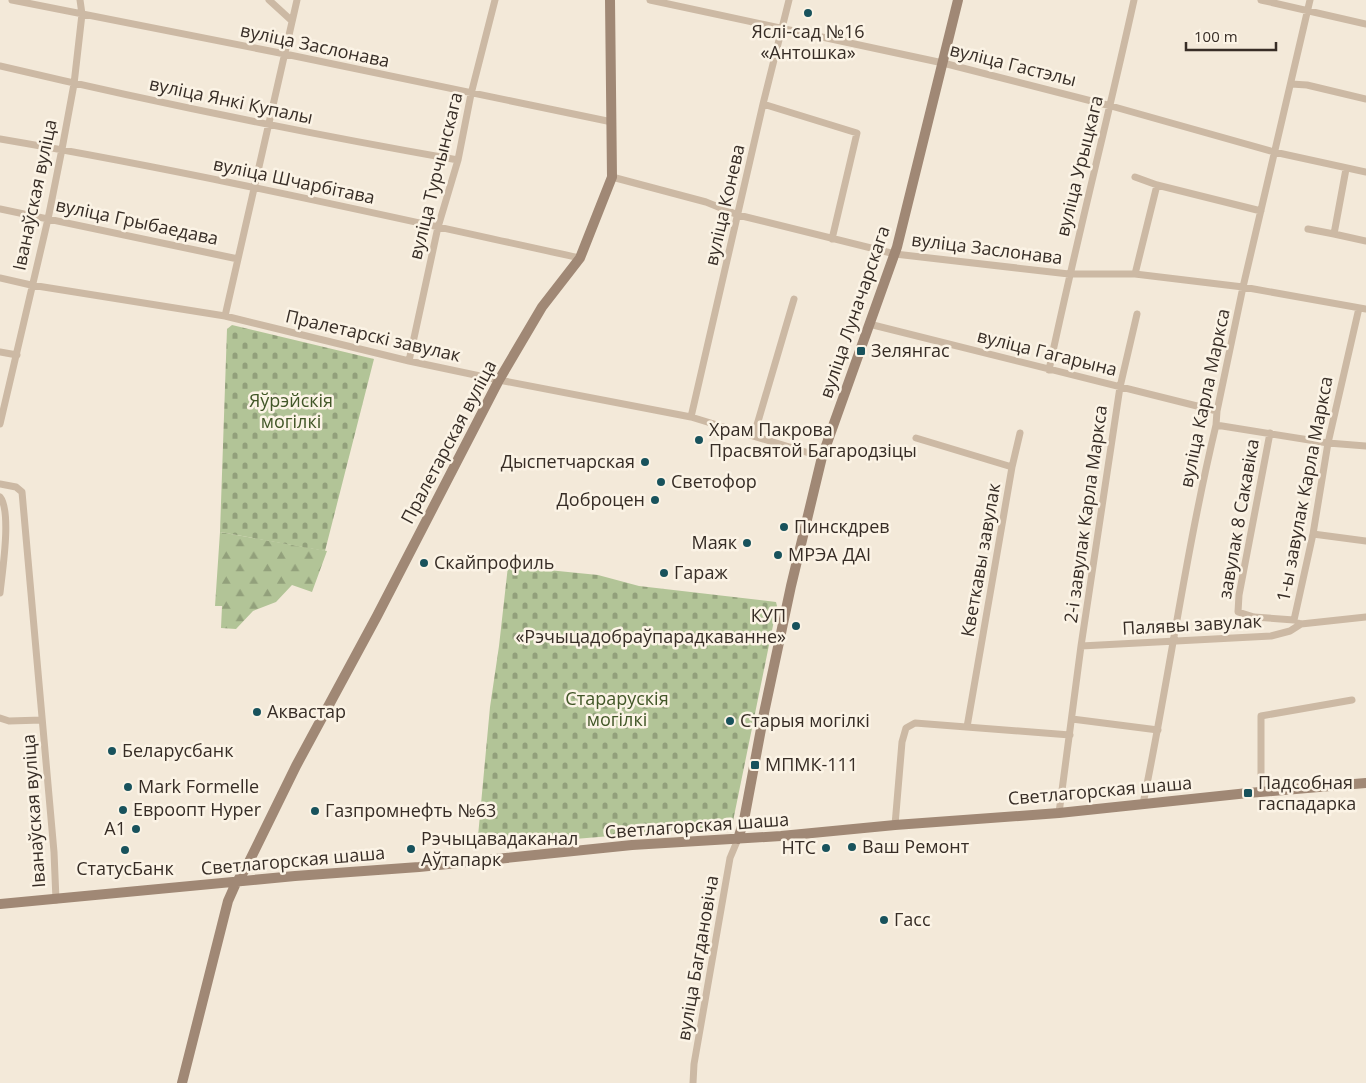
<svg xmlns="http://www.w3.org/2000/svg" width="1366" height="1083" font-family="'Open Sans',sans-serif">
<defs>
<pattern id="forest-firs" width="22" height="20" patternUnits="userSpaceOnUse" patternTransform="scale(1.25)"><rect width="22" height="20" fill="#b2c497"/><path d="M5 1l3.5 6h-7zM16 11l3.5 6h-7z" fill="#92a07b"/></pattern>
<pattern id="cemetery-stones" width="16" height="16" patternUnits="userSpaceOnUse" patternTransform="scale(1.25)"><rect width="16" height="16" fill="#b2c497"/><path d="M2 7V4a2 2 0 0 1 4 0v3zM10 15v-3a2 2 0 0 1 4 0v3z" fill="#92a07b"/></pattern>
</defs>
<rect width="100%" height="100%" fill="#f3e9d9"/>
<path fill="url(#forest-firs)" d="M220,532L327,551L312,592L292,585L276,602L253,611L236,629L221,628L222,606H215Z"/>
<path fill="url(#cemetery-stones)" d="M232,325L374,359L325,551L220,532L227,329Z
M508,566L598,575L639,586L776,602L777,606L732,826L477,847L490,707L499,646Z"/>
<g fill="none" stroke-linecap="round" stroke-linejoin="round">
<path stroke="#ccb9a4" stroke-width="7" d="M12,0L285,54L612,122
M269,0L292,21
M650,0L943,63L1111,106L1274,152L1366,172
M1261,0L1366,24
M0,66C152,102 305,133 458,160
M1291,84L1307,85L1366,99
M763,104L857,133L832,239
M0,139C194,172 387,216 580,258
M1346,169L1334,234L1366,241
M612,177L706,202L738,215L895,254L1069,274H1135L1243,287L1366,309
M1135,177L1157,185L1261,211
M0,209L238,259
M1308,229L1334,234
M1135,274L1157,185
M0,278L31,285L225,316L409,361L499,380L691,417L822,457
M225,316L297,0
M869,324L1217,411
M0,352L17,355
M409,361L438,227L458,160L471,94L495,0
M1049,370C1075,246 1107,123 1134,0
M691,417L763,104L789,0
M0,424L48,219L62,149L74,84L82,14L80,0
M1216,425L1328,443L1366,446
M1270,433L1239,595L1238,612L1254,617L1294,620L1313,534L1328,443L1359,308
M754,435L794,299
M916,438L1012,467L967,727
M1012,467L1020,433
M0,484L16,487L22,492L54,852L56,900
M0,497C12,512 2,573 0,593
M1313,534L1366,541
M1298,623L1301,624L1366,617
M1081,646L1271,636L1290,631L1301,624
M0,718L9,721L42,720
M1072,719L1158,730
M1261,792V716L1352,700
M1143,804C1169,678 1186,550 1216,425L1217,411L1243,287L1310,0
M1059,813L1081,646L1120,387L1137,314
M895,825L902,742L906,728L915,723L1070,735
M693,1083L694,1064L730,858L738,839"/>
<path stroke="#a08875" stroke-width="10" d="M738,839L744,820L764,713L791,586L822,457L897,247L958,0
M0,904L295,876L419,867L632,845L781,836L895,825L1059,813L1248,793L1366,783
M182,1083L228,901L236,883L246,868L296,766L377,616L499,380L542,307L580,258L612,177L610,0"/>
</g>
<g fill="#18525c" stroke="#fbf3e5" stroke-width="2">
<circle cx="808" cy="13" r="5"/>
<rect x="856" y="346" width="10" height="10" rx="2.5"/>
<circle cx="699" cy="440" r="5"/>
<circle cx="645" cy="462" r="5"/>
<circle cx="661" cy="482" r="5"/>
<circle cx="655" cy="500" r="5"/>
<circle cx="784" cy="527" r="5"/>
<circle cx="747" cy="543" r="5"/>
<circle cx="778" cy="555" r="5"/>
<circle cx="424" cy="563" r="5"/>
<circle cx="664" cy="573" r="5"/>
<circle cx="796" cy="626" r="5"/>
<circle cx="257" cy="712" r="5"/>
<circle cx="730" cy="721" r="5"/>
<circle cx="112" cy="751" r="5"/>
<rect x="750" y="760" width="10" height="10" rx="2.5"/>
<circle cx="128" cy="787" r="5"/>
<rect x="1243" y="788" width="10" height="10" rx="2.5"/>
<circle cx="123" cy="810" r="5"/>
<circle cx="315" cy="811" r="5"/>
<circle cx="136" cy="829" r="5"/>
<circle cx="852" cy="847" r="5"/>
<circle cx="826" cy="848" r="5"/>
<circle cx="411" cy="849" r="5"/>
<circle cx="125" cy="850" r="5"/>
<circle cx="884" cy="920" r="5"/>
</g>
<g text-anchor="middle" stroke-width="5" stroke-linejoin="round" paint-order="stroke">
<g font-size="18" fill="#372d26" stroke="#fbf3e5" text-anchor="start">
<text x="808" y="38" text-anchor="middle">Яслі-сад №16<tspan x="808" dy="21">«Антошка»</tspan></text>
<text x="871" y="357">Зелянгас</text>
<text x="709" y="436">Храм Пакрова<tspan x="709" dy="21">Прасвятой Багародзіцы</tspan></text>
<text x="635" y="468" text-anchor="end">Дыспетчарская</text>
<text x="671" y="488">Светофор</text>
<text x="645" y="506" text-anchor="end">Доброцен</text>
<text x="794" y="533">Пинскдрев</text>
<text x="737" y="549" text-anchor="end">Маяк</text>
<text x="788" y="561">МРЭА ДАІ</text>
<text x="434" y="569">Скайпрофиль</text>
<text x="674" y="579">Гараж</text>
<text x="786" y="622" text-anchor="end">КУП<tspan x="786" dy="21">«Рэчыцадобраўпарадкаванне»</tspan></text>
<text x="267" y="718">Аквастар</text>
<text x="740" y="727">Старыя могілкі</text>
<text x="122" y="757">Беларусбанк</text>
<text x="765" y="771">МПМК-111</text>
<text x="1258" y="789">Падсобная<tspan x="1258" dy="21">гаспадарка</tspan></text>
<text x="138" y="793">Mark Formelle</text>
<text x="133" y="816">Евроопт Hyper</text>
<text x="325" y="817">Газпромнефть №63</text>
<text x="126" y="835" text-anchor="end">A1</text>
<text x="421" y="845">Рэчыцавадаканал<tspan x="421" dy="21">Аўтапарк</tspan></text>
<text x="862" y="853">Ваш Ремонт</text>
<text x="816" y="854" text-anchor="end">НТС</text>
<text x="125" y="875" text-anchor="middle">СтатусБанк</text>
<text x="894" y="926">Гасс</text>
</g>
<g font-size="18" fill="#372d26" stroke="#fbf3e5">
<text transform="translate(315 46) rotate(12)" y="6">вуліца Заслонава</text>
<text transform="translate(1013 65) rotate(14)" y="6">вуліца Гастэлы</text>
<text transform="translate(231 101) rotate(12)" y="6">вуліца Янкі Купалы</text>
<text transform="translate(1080 166) rotate(-76)" y="6">вуліца Урыцкага</text>
<text transform="translate(436 176) rotate(-76)" y="6">вуліца Турчынскага</text>
<text transform="translate(294 181) rotate(12)" y="6">вуліца Шчарбітава</text>
<text transform="translate(35 195) rotate(-78)" y="6">Іванаўская вуліца</text>
<text transform="translate(725 205) rotate(-77)" y="6">вуліца Конева</text>
<text transform="translate(137 222) rotate(12)" y="6">вуліца Грыбаедава</text>
<text transform="translate(987 249) rotate(7)" y="6">вуліца Заслонава</text>
<text transform="translate(855 312) rotate(-71)" y="6">вуліца Луначарскага</text>
<text transform="translate(373 336) rotate(13)" y="6">Пралетарскі завулак</text>
<text transform="translate(1047 353) rotate(14)" y="6">вуліца Гагарына</text>
<text transform="translate(1205 398) rotate(-78)" y="6">вуліца Карла Маркса</text>
<text transform="translate(449 442) rotate(-62)" y="6">Пралетарская вуліца</text>
<text transform="translate(1305 489) rotate(-79)" y="6">1-ы завулак Карла Маркса</text>
<text transform="translate(1086 514) rotate(-82)" y="6">2-і завулак Карла Маркса</text>
<text transform="translate(1239 519) rotate(-80)" y="6">завулак 8 Сакавіка</text>
<text transform="translate(981 560) rotate(-80)" y="6">Кветкавы завулак</text>
<text transform="translate(1192 625) rotate(-3)" y="6">Палявы завулак</text>
<text transform="translate(1100 791) rotate(-5)" y="6">Светлагорская шаша</text>
<text transform="translate(34 811) rotate(-94)" y="6">Іванаўская вуліца</text>
<text transform="translate(697 826) rotate(-4)" y="6">Светлагорская шаша</text>
<text transform="translate(293 861) rotate(-5)" y="6">Светлагорская шаша</text>
<text transform="translate(698 958) rotate(-80)" y="6">вуліца Багдановіча</text>
</g>
<g font-size="18" fill="#425728" stroke="#fbf3e5">
<text x="291" y="407">Яўрэйскія<tspan x="291" dy="21">могілкі</tspan></text>
<text x="617" y="705">Старарускія<tspan x="617" dy="21">могілкі</tspan></text>
</g>
</g>
<path d="M1186 42v8h90v-8" fill="none" stroke="#372d26" stroke-width="2.5"/>
<text x="1194" y="42" font-size="15" fill="#372d26" stroke="#fbf3e5" stroke-width="4" paint-order="stroke">100 m</text>
</svg>
